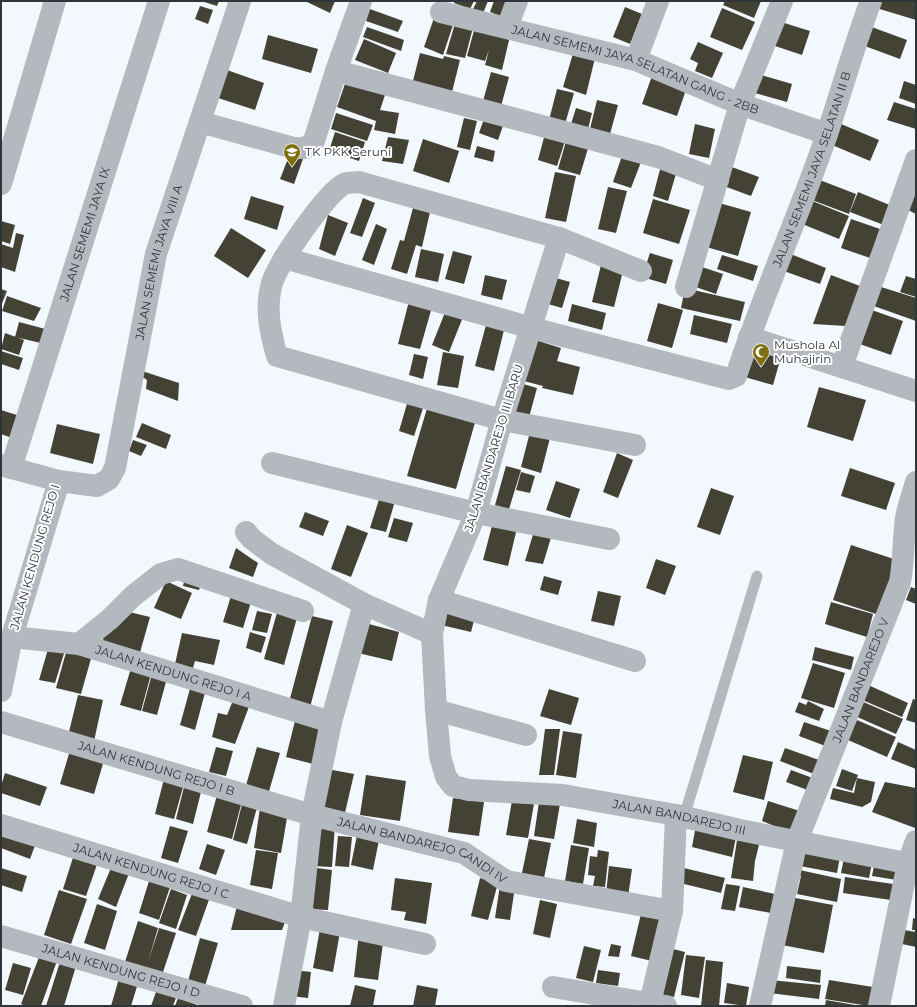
<svg xmlns="http://www.w3.org/2000/svg" width="917" height="1007" font-family="Montserrat,sans-serif">
<rect width="100%" height="100%" fill="#f2f8fe"/>
<path fill="#444234" d="M201,1H219L217,6Z
M305,1H335L330,13Z
M455,1H474L470,9L454,3Z
M477,1H488L482,16L472,11Z
M494,1H512L506,18L490,12Z
M725,1H761L754,18L723,5Z
M875,1H916V20L873,7Z
M200,6L213,10L208,24L195,19Z
M625,7L642,14L630,44L613,37Z
M722,8L755,22L742,50L710,37Z
M370,9L403,21L398,32L366,21Z
M434,18L454,22L443,55L424,47Z
M456,20L474,24L465,58L446,54Z
M778,21L810,31L802,55L769,44Z
M869,26L907,40L900,59L862,45Z
M367,27L404,40L401,51L363,37Z
M475,27L510,36L502,70L485,65L489,50L485,61L467,56Z
M268,35L318,49L311,73L262,59Z
M364,39L396,53L388,73L355,60Z
M698,42L723,53L712,78L695,71L698,63L690,59Z
M574,50L595,58L586,95L563,87Z
M420,53L443,59L444,56L460,60L451,96L411,89Z
M227,70L264,83L255,110L218,98Z
M491,72L509,77L500,110L482,105Z
M653,73L688,84L677,116L642,104Z
M761,75L792,84L787,102L755,93Z
M346,81L385,95L380,110L399,113L395,134L374,130L376,121L337,107Z
M904,81L916,85V104L899,98Z
M557,89L574,93L565,124L549,120Z
M597,100L618,105L610,134L590,129Z
M894,102L916,109V129L887,120Z
M576,108L592,113L588,129L571,124Z
M336,113L373,125L367,141L331,129Z
M464,118L477,121L470,150L457,147Z
M484,119L503,126L498,140L479,133Z
M834,121L879,140L870,161L825,142Z
M695,124L715,129L709,158L689,154Z
M546,130L566,138L557,166L538,160Z
M335,132L365,142L359,161L329,151Z
M388,137L409,140L403,164L382,161Z
M567,138L589,145L580,175L558,169Z
M423,139L459,151L449,183L413,171Z
M477,146L495,151L493,162L474,157Z
M624,150L643,157L631,188L613,182Z
M291,151L304,156L294,184L280,179Z
M662,162L678,167L668,201L653,196Z
M729,166L759,177L751,196L721,185Z
M555,172L576,176L566,222L545,218Z
M812,177L856,194L849,214L804,197Z
M608,187L627,191L616,233L598,229Z
M858,192L897,208L889,227L850,212Z
M916,192V214L904,208Z
M251,196L284,206L277,230L244,219Z
M363,198L375,203L362,237L350,233Z
M805,198L849,216L839,239L795,221Z
M653,199L690,210L679,244L643,233Z
M712,201L751,212L738,256L699,245Z
M413,208L430,212L422,247L416,245L407,274L391,269L400,240L404,241Z
M328,215L348,223L335,256L319,249Z
M851,219L880,229L870,258L841,248Z
M1,221L15,225L10,244L1,241Z
M376,224L387,229L374,265L362,260Z
M231,228L266,250L248,278L214,256Z
M16,233L24,235L15,272L1,267V244L13,248Z
M421,249L444,254L438,282L415,277Z
M453,251L472,256L464,284L445,279Z
M650,253L673,260L666,284L642,277Z
M788,253L826,268L820,284L781,270Z
M722,255L758,266L753,281L717,269Z
M601,265L623,271L614,307L592,302Z
M696,265L723,274L716,294L690,285Z
M485,275L507,280L502,300L481,295Z
M831,275L860,286L846,326L813,324Z
M906,276L916,279V297L900,292Z
M556,278L570,282L562,308L548,304Z
M878,286L916,298V321L871,305Z
M685,288L745,302L740,321L681,308Z
M1,289L7,291L1,306Z
M7,296L41,308L34,321L2,311Z
M409,301L432,307L420,349L398,344Z
M658,303L683,310L672,348L647,341Z
M572,304L606,313L602,330L568,321Z
M866,308L903,321L891,355L854,342Z
M446,310L463,317L449,352L432,345Z
M694,315L732,324L727,343L690,334Z
M19,322L49,330L45,344L15,337Z
M486,325L504,330L494,371L475,366Z
M5,333L24,340L19,355L1,349Z
M532,339L561,348L557,361L580,367L573,395L542,388L543,386L520,380Z
M750,348L781,357L773,385L741,376Z
M1,351L23,358L19,370L1,364Z
M443,352L464,356L458,388L437,385Z
M414,354L428,357L423,379L409,375Z
M142,371L179,383L178,401L146,389L147,380L141,376Z
M520,383L537,388L528,421L511,416Z
M819,387L866,400L853,441L807,427Z
M409,397L425,402L414,436L399,431Z
M428,405L476,419L456,489L407,476Z
M1,410L20,416L12,438L1,434Z
M142,423L171,435L166,449L136,437Z
M57,424L100,434L93,464L50,453Z
M530,432L550,438L541,473L521,467Z
M133,440L147,445L141,456L129,451Z
M617,453L633,460L618,498L603,492Z
M506,466L521,470L509,509L495,505Z
M850,468L895,483L886,510L841,496Z
M521,472L535,476L530,493L516,490Z
M556,481L580,489L570,518L546,510Z
M711,488L734,496L720,535L697,527Z
M382,490L397,494L386,532L370,528Z
M305,512L329,521L323,536L299,527Z
M394,518L413,523L407,542L388,537Z
M493,522L517,528L508,566L483,560Z
M347,525L368,533L351,577L331,569Z
M535,528L553,531L543,564L525,561Z
M851,545L897,560L879,615L833,600Z
M236,548L258,563L253,577L229,568Z
M656,559L676,566L665,595L646,588Z
M544,576L562,581L558,595L540,590Z
M185,578L202,582L199,590L183,586Z
M166,581L192,593L181,619L154,608Z
M911,587L916,589V604L906,600Z
M598,591L621,596L614,626L591,621Z
M231,596L251,602L243,628L223,622Z
M831,602L873,614L867,637L825,624Z
M442,605L476,613L471,632L437,624Z
M278,609L298,614L284,665L264,659Z
M125,611L150,617L139,656L104,646L103,638Z
M257,611L272,614L267,633L252,630Z
M312,616L333,621L309,711L288,706Z
M365,623L399,632L392,661L358,653Z
M250,632L266,637L261,653L246,648Z
M182,633L220,640L214,665L195,661L193,668L175,664Z
M815,647L854,657L851,670L812,660Z
M48,649L65,650L55,683L39,680Z
M67,649L92,655L81,694L56,688Z
M813,663L845,673L834,708L801,698Z
M131,668L151,674L141,711L120,705Z
M152,674L167,678L157,715L142,711Z
M866,684L908,703L902,717L860,699Z
M191,685L206,689L195,730L180,725Z
M549,689L579,698L571,725L540,716Z
M78,695L103,700L94,741L68,736Z
M234,698L250,704L235,744L212,737L218,713L227,715Z
M913,699L916,700V723L906,720Z
M808,701L824,709L819,721L795,712L799,702L806,705Z
M861,701L903,719L896,734L855,716Z
M296,717L323,724L313,764L286,757Z
M857,720L896,737L887,757L848,740Z
M804,722L834,732L828,747L799,736Z
M545,729H560L554,775H539Z
M563,731L582,734L576,778L556,775Z
M898,742L916,750V769L891,759Z
M71,747L105,757L94,794L60,784Z
M216,747L233,751L226,776L209,772Z
M257,747L280,753L268,795L245,789Z
M785,748L819,760L814,774L780,761Z
M743,755L773,762L764,800L733,792Z
M327,769L354,774L344,817L317,811Z
M842,769L858,775L852,791L836,786Z
M791,770L818,780L813,792L786,782Z
M5,773L47,787L40,806L1,793V786Z
M165,775L185,780L174,819L155,814Z
M366,775L406,781L400,821L360,815Z
M857,778L875,782L871,802L862,807L830,799L833,788L854,793Z
M885,782L916,788L915,828L872,812Z
M185,783L202,788L193,824L176,819Z
M217,795L242,801L232,839L207,832Z
M513,795L535,798L528,838L506,835Z
M540,795L561,798L554,839L534,836Z
M453,798L484,802L479,836L448,832Z
M243,800L258,804L247,844L233,840Z
M768,801L803,812L794,834L762,821Z
M260,808L288,812L281,853L254,848Z
M577,819L597,823L594,847L573,843Z
M316,823L335,824L332,867L312,866Z
M696,825L737,832L732,857L692,847Z
M1,826L37,840L30,859L1,848Z
M170,826L188,831L178,863L161,858Z
M738,834L761,837L755,861L753,881L731,878Z
M357,835L379,840L373,870L351,865Z
M338,836L352,837L349,867L335,866Z
M529,839L551,843L544,878L522,873Z
M207,844L225,850L216,875L199,869Z
M803,844L841,851L837,873L800,866Z
M571,845L589,848L583,884L565,881Z
M76,848L100,856L86,896L63,889Z
M256,850L278,853L272,889L250,885Z
M598,850L609,852L605,887L593,886L595,876L588,875L590,856L597,857Z
M844,858L872,863L869,878L841,873Z
M875,861L899,865L897,880L872,876Z
M113,863L131,868L116,907L98,899Z
M609,866L632,869L628,897L606,894Z
M309,867L332,870L328,910L305,909Z
M1,868L27,876L22,892L1,885Z
M684,868L725,878L721,893L680,883Z
M795,869L841,879L837,902L797,894L801,876L794,875Z
M845,877L893,884L891,900L843,893Z
M150,878L171,884L159,920L139,913Z
M395,878L432,883L426,924L404,920L406,912L391,910Z
M480,878L498,883L488,920L471,916Z
M726,884L740,886L735,911L721,909Z
M500,885L515,887L510,920L495,918Z
M743,887L775,894L771,913L739,907Z
M171,889L187,895L176,929L159,923Z
M59,890L87,899L71,944L44,935Z
M193,891L210,897L196,936L178,930Z
M790,897L833,905L824,953L782,945Z
M540,900L557,904L550,938L533,934Z
M238,902L288,914L282,930H231Z
M97,904L117,911L105,950L84,943Z
M641,914L661,918L652,961L631,956Z
M913,918L916,919V930H912Z
M138,921L158,928L148,962L159,928L176,933L162,975L125,962Z
M321,923L341,926L333,972L313,968Z
M904,930L916,932V947L902,944Z
M359,933L384,936L378,980L354,977Z
M200,938L218,943L205,986L188,981Z
M611,944L621,946L619,957L608,956Z
M584,946L601,950L593,982L576,978Z
M669,948L685,952L674,997L659,994Z
M41,952L58,958L41,1006H25L21,1004Z
M686,955L705,957L699,998L681,995Z
M706,960L723,962L719,1006H701Z
M60,962L76,966L64,1006H46Z
M13,963L31,968L23,995L5,990Z
M787,966L821,970L820,983L786,978Z
M294,970L311,972L308,998L291,996Z
M598,970L620,973L618,986L596,983Z
M120,975L139,980L131,1006H111Z
M770,980L821,985L819,999L769,993Z
M829,980L873,987L869,1006L825,999Z
M727,983L749,987L746,1006L724,1003Z
M355,985L376,990L373,1006H350Z
M417,985L438,989L435,1006H413Z
M157,989L177,995L173,1006H151Z
M178,998L200,1006H175Z
M826,1000L855,1005V1006H825Z"/>
<g fill="none" stroke-linecap="round" stroke-linejoin="round">
<path stroke="#b3b9bf" stroke-width="11" d="M684,817L757,576"/>
<g stroke="#b3b9bf" stroke-width="22">
<path id="s1" d="M441,12L636,60L740,104L827,134"/>
<path d="M507,28L517,1"/>
<path d="M636,60L658,1"/>
<path d="M336,71L658,157L718,180"/>
<path d="M200,122L294,148H306L314,141L336,71L361,1"/>
<path d="M1,184L55,1"/>
<path id="s2" d="M559,238L502,420L476,513L439,600L432,634L436,710L440,756L446,777L453,786L469,790L563,795L676,815L740,830L916,865"/>
<path id="s3" d="M284,258L532,328L729,379L736,376C763,294 799,216 827,134C842,90 854,45 871,1"/>
<path d="M686,287L740,104L782,1"/>
<path d="M749,337L916,391"/>
<path d="M842,366L916,160"/>
<path d="M635,445L502,420L277,356C270,332 265,307 272,283C278,263 326,193 344,184C348,182 355,183 359,182L559,238L641,271"/>
<path d="M272,463L476,513L609,539"/>
<path d="M1,465L59,481L12,637L1,691"/>
<path id="s4" d="M11,468L159,1"/>
<path id="s5" d="M59,481L97,486L109,479L115,468L156,254L240,1"/>
<path d="M246,532L252,539L272,554L364,604L432,634"/>
<path d="M439,600L635,661"/>
<path id="s6" d="M12,637L79,644L331,722"/>
<path d="M79,644L110,619L133,596L161,574L178,569L303,611"/>
<path d="M436,710L526,735"/>
<path id="s7" d="M1,722L312,815L464,853L506,881L672,911"/>
<path id="s8" d="M1,825L301,917L425,944"/>
<path id="s9" d="M1,936L242,1006"/>
<path d="M553,987L666,1006"/>
<path d="M650,1003L672,911L676,815"/>
<path d="M284,1006L301,917L312,815L331,722L364,604"/>
<path id="s10" d="M760,1006L797,841L900,582C904,560 903,539 906,518C908,506 913,493 916,482"/>
<path d="M879,1006L908,863L916,841"/>
</g>
</g>
<defs>
<g id="school-pin" transform="scale(0.9)"><path d="M0 17L-7.5 6A9.5 9.5 0 1 1 7.5 6Z" fill="#7e7010" stroke="#fff"/><path d="M0-5L7-2L0 1L-7-2ZM-4 1L0 2.5L4 1V4Q0 6-4 4Z" fill="#fff"/></g>
<g id="mosque-pin" transform="scale(0.9)"><path d="M0 17L-7.5 6A9.5 9.5 0 1 1 7.5 6Z" fill="#7e7010" stroke="#fff"/><path d="M3.5-4.9A6 6 0 1 0 3.5 4.9A5 5 0 1 1 3.5-4.9Z" fill="#fff"/></g>
</defs>
<g fill-rule="evenodd">
<use href="#school-pin" x="292" y="152"/>
<use href="#mosque-pin" x="761" y="352"/>
</g>
<g text-anchor="middle" stroke-width="4" stroke-linejoin="round" paint-order="stroke">
<g font-size="12" fill="#30353a" stroke="#fff">
<text dy="4" stroke="none"><textPath href="#s1" startOffset="203">JALAN SEMEMI JAYA SELATAN GANG - 2BB</textPath></text>
<text dy="4" stroke="none"><textPath href="#s3" startOffset="689">JALAN SEMEMI JAYA SELATAN II B</textPath></text>
<text dy="4" stroke="none"><textPath href="#s4" startOffset="245">JALAN SEMEMI JAYA IX</textPath></text>
<text dy="4" stroke="none"><textPath href="#s5" startOffset="275">JALAN SEMEMI JAYA VIII A</textPath></text>
<text transform="translate(494 448) rotate(-73)" y="4">JALAN BANDAREJO III BARU</text>
<text transform="translate(35 557) rotate(-74)" y="4">JALAN KENDUNG REJO I</text>
<text dy="4" stroke="none"><textPath href="#s6" startOffset="166">JALAN KENDUNG REJO I A</textPath></text>
<text dy="4" stroke="none"><textPath href="#s10" startOffset="342">JALAN BANDAREJO V</textPath></text>
<text dy="4" stroke="none"><textPath href="#s7" startOffset="162">JALAN KENDUNG REJO I B</textPath></text>
<text dy="4" stroke="none"><textPath href="#s2" startOffset="801">JALAN BANDAREJO III</textPath></text>
<text dy="4" stroke="none"><textPath href="#s7" startOffset="441">JALAN BANDAREJO CANDI IV</textPath></text>
<text dy="4" stroke="none"><textPath href="#s8" startOffset="157">JALAN KENDUNG REJO I C</textPath></text>
<text dy="4" stroke="none"><textPath href="#s9" startOffset="125">JALAN KENDUNG REJO I D</textPath></text>
</g>
<g font-size="12" fill="#30353a" stroke="#fff" text-anchor="start">
<text x="305" y="156">TK PKK Seruni</text>
<text x="774" y="349">Mushola Al<tspan x="774" dy="14">Muhajirin</tspan></text>
</g>
</g>
<rect width="917" height="1007" fill="none" stroke="#30353a" stroke-width="4"/>
</svg>
